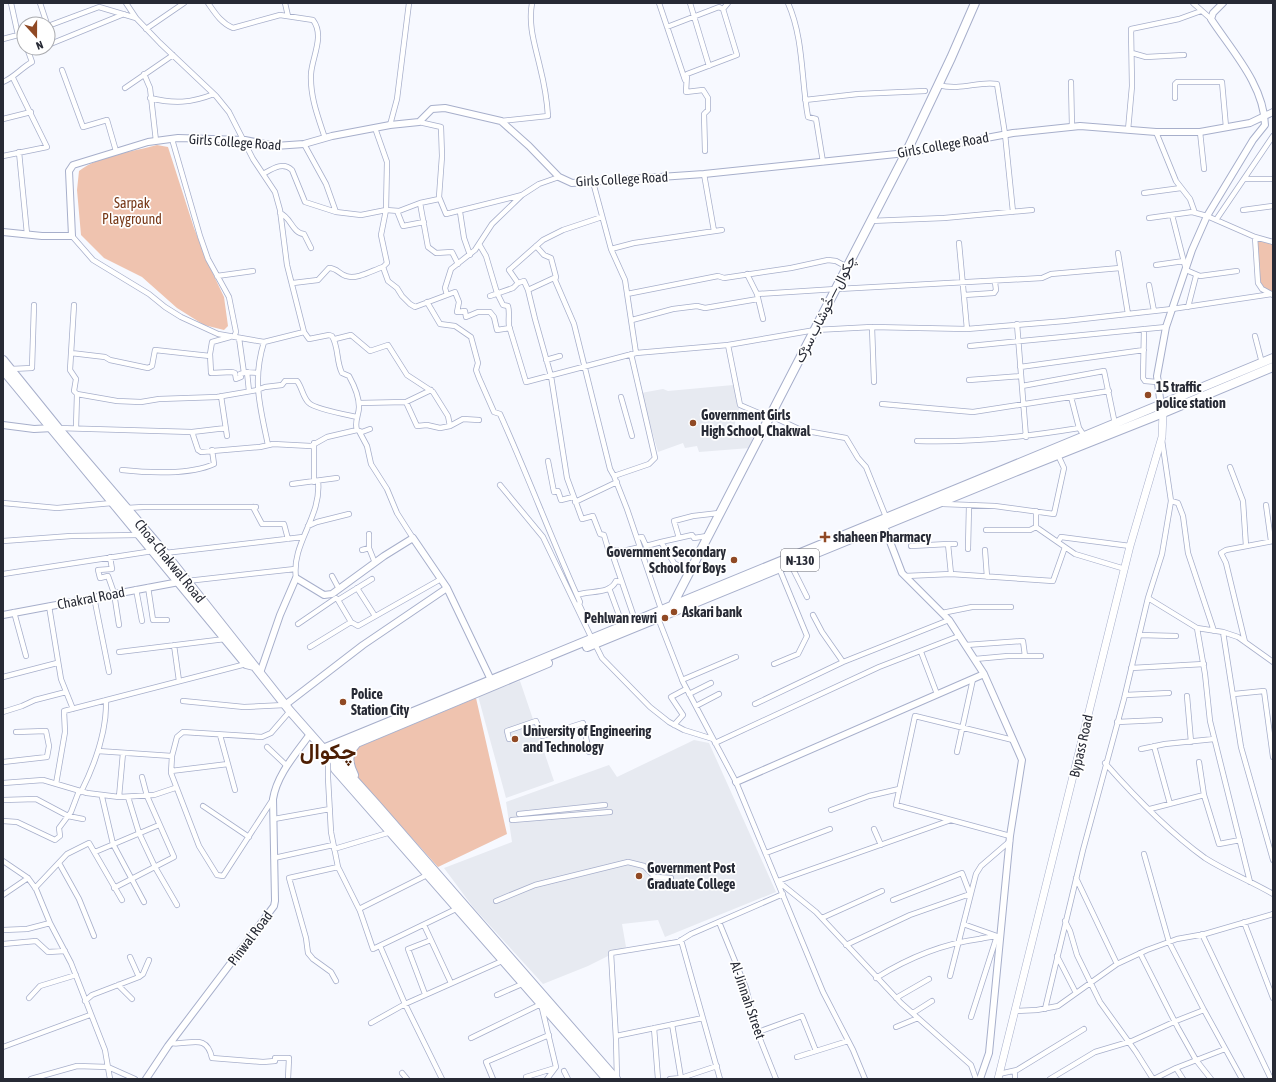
<svg xmlns="http://www.w3.org/2000/svg" width="1276" height="1082" font-family="'Asap Condensed',Vazirmatn,sans-serif">
<rect width="100%" height="100%" fill="#f7f9ff"/>
<path fill="#e7eaf1" d="M733,385L740,405L731,438L753,437L750,448L699,452L697,446L685,448L683,443L658,452L641,393L663,389L668,391Z
M520,681L554,781L506,798L478,696Z
M694,740L709,743L776,892L665,937L658,920L622,924L626,947L588,966L543,984L473,907L444,868L512,842L506,802L609,765L617,777Z"/>
<path fill="#efc3af" d="M157,145L168,147L194,228L207,261L224,297L228,326L224,330L204,325L177,308L142,277L104,258L81,235L77,190L79,171C100,155 132,152 157,145Z
M1255,237L1273,242V295L1258,283Z
M476,698L507,834L438,867L341,759L344,753Z"/>
<g fill="none" stroke-linecap="round" stroke-linejoin="round">
<g stroke="#a7afcb" stroke-width="6">
<path id="street" d="M11,3L18,35
M40,3L47,24
M208,3C215,13 221,23 233,28L280,15L313,20C325,36 312,57 311,74C310,97 318,117 325,138
M285,3L288,16
M659,3L685,80
M690,3L709,66
M788,3C804,39 801,80 808,117L816,119L823,162
M1193,3L1211,19
M723,9L728,3
M48,26L99,7L136,18
M667,27L719,7L723,9
M146,29L184,3
M3,39L18,35L23,36
M48,45L124,14
M29,52L40,48
M1132,53L1146,57L1184,55
M62,70L83,127L107,120L116,151
M144,74L150,88L156,141
M3,82C15,77 21,68 32,62L27,48
M1071,82L1072,127
M938,85C962,91 977,81 997,84L1005,134L1013,212
M125,88L173,55
M150,98C174,104 191,103 214,94
M1175,98V84L1177,82H1222L1226,127
M805,100L858,94L925,91
M3,119L31,112
M501,121L548,116C547,100 544,83 540,67C535,45 528,26 532,3
M419,122L441,127L442,156L439,197L446,214L522,195L539,184L559,177
M390,125L397,99L409,3
M375,128L387,162L386,210L381,235L387,263L383,267L388,281L397,288L402,296L410,304L415,307L455,292L459,302L457,312L465,311L466,317L478,312H490L494,317L497,330L510,328
M1128,130L1132,86L1131,29L1179,19L1201,11
M1156,132L1176,181L1190,199L1195,213
M1200,132L1204,169
M172,139L200,236L208,259L229,297L236,332L234,337
M304,144L326,184L336,212
M705,151L704,114L708,110V98L703,90L686,92L687,74L737,55L723,9
M19,152L27,234
M3,156L47,147L13,78
M263,174C272,169 283,161 292,170L305,202L336,212L361,215L386,210L399,211L420,203L439,199
M704,174L714,231
M1244,179H1273
M593,182L611,249L625,280L636,353
M1144,193L1181,188
M420,203L428,247L436,253L452,252L458,264
M1243,210L1273,206
M397,211L403,226L424,222
M460,212L464,238L470,255
M280,213C291,217 292,233 304,234L311,248
M1172,215L1186,270L1200,276L1237,271
M1149,218L1192,212L1207,216L1255,237L1273,242
M1216,220L1273,136
M870,221L944,218L1032,210
M72,236L93,260L149,294L165,307L181,317L218,334L264,342L304,332L287,265L280,210L275,192L253,159L229,112L216,96L160,43L136,18L126,3
M1255,237L1258,283L1262,289L1273,295
M959,243L967,329
M479,244L486,256L497,293L503,305L508,306C510,313 508,318 509,326L526,382L636,353L728,345
M536,246L544,255L551,258L556,277
M611,249L634,243L722,230
M1118,253L1128,314
M1156,265L1184,261
M747,274L757,294L763,319
M217,276L253,271
M293,283L318,280L329,268C337,268 339,274 346,276C357,280 373,270 383,267
M518,283L509,270L543,240L563,230L602,217
M1149,285L1154,311
M838,289L1042,278L1051,274L1120,268
M528,290L535,319L551,376L567,478L582,519L593,516L600,534L604,535L609,552L617,550L618,553
M627,294L718,276L724,278L791,268L828,260L836,261L847,267
M757,294L836,289
M447,295L445,288L451,269L475,250L492,224L522,195
M964,295L994,293L996,290L995,282
M490,296L513,288L518,283L524,281L528,290L556,277L555,280L574,324L610,469L614,476L627,509L661,609
M427,302L440,324L455,326L471,337L478,363L476,370L479,378L494,412L500,414C528,476 552,540 580,602L579,604L583,613L580,614
M74,305L70,370L76,379L74,391L77,394L76,428
M1188,307L1196,276
M632,320L673,309L697,306L705,308L758,299
M1017,324L1026,437
M872,327L874,382
M1144,329L1143,378L1145,381L1157,382
M304,332L309,339L329,335L332,336C339,348 336,361 342,373L349,376C354,385 359,396 359,407C359,415 354,422 357,430
M1255,336L1262,363
M230,337L212,342L210,354L211,373L232,372L235,373L236,379L241,377L240,374L244,373L239,338
M335,339L351,335L370,351L388,345L407,375L433,392L448,416L450,426
M264,342C252,381 260,406 268,445
M970,346L1166,327
M71,353L105,357L110,360L148,368L152,366L155,350L210,356
M546,360L560,356
M1020,367L1144,350
M11,369L32,368L34,305
M244,372L258,373
M247,372L249,391
M969,380L1021,376
M1022,386L1104,371L1115,424
M77,394L117,401L141,402L159,399L217,397L257,390L265,387L282,385L285,381H297C302,387 303,398 309,403C315,409 348,415 357,417
M221,396L227,436
M621,397L632,436
M1071,397L1079,428
M406,402L417,426L427,425L440,428L450,426L463,419L479,420
M359,403L406,402L431,390
M882,404L973,412L1109,391
M769,415L801,430L846,438L858,458L866,467L886,517
M768,417L740,405L728,345L815,330L872,327L967,329L1065,321L1172,309L1272,294
M58,428L192,432L226,428
M359,431L367,446L371,464L387,489L397,513L413,538
M192,432L198,450L201,452L260,447L273,444L311,446L327,437L357,430L362,432L370,429
M917,441C972,443 1025,437 1079,428L1085,437
M548,461L554,492L558,491L561,500L573,497
M1230,467L1243,501L1246,546
M122,470C148,473 190,475 214,464L212,450
M614,476L649,464L655,458L631,354
M314,482V443
M292,484L337,478
M500,485L543,537L592,639
M1171,501L1178,503L1183,516L1188,553L1214,631
M575,502L617,482
M3,503L57,508L112,503
M943,504L995,506L1054,514L1064,468L1058,455
M1266,505L1271,541
M253,507L262,524H284L288,539
M127,508L143,507H256
M1036,511V527L1075,554L1125,569
M308,526L317,522L349,514
M986,530H1030L1036,527
M637,538L642,537L646,546L661,542L674,563L689,572
M679,538L674,521L693,516L719,513
M3,541L71,536L139,535
M661,542L692,535L694,538L707,536
M1058,542L1061,537L1130,546
M948,544H955
M911,546L948,544L951,574
M369,548V534
M968,549L969,505
M362,550L369,548L375,563
M985,550L987,577
M165,553L303,537
M110,557L112,569L98,570L100,578L108,576L114,593L119,625
M790,563L807,597
M3,574L153,551
M332,576L339,589
M905,576L951,574L1053,581L1065,547
M296,578C291,543 322,517 318,481
M187,581L295,569
M148,587L153,620H167
M357,588L375,616
M609,588L623,626
M136,589L142,621
M577,595C589,590 610,595 616,581L622,582
M94,597L109,672
M1148,598L1197,628L1223,632L1238,637L1273,662
M49,606L61,679L73,709
M14,612L26,656
M942,613L972,607H1011
M813,615L822,632L843,662
M658,618L683,682L736,782L823,992L853,1050L865,1079
M635,620L614,559L615,553L640,547
M351,622L338,600L372,579
M298,624L336,598L338,600
M1197,628L1205,674L1210,721L1250,882
M1223,632L1241,747L1273,860
M1139,635L1176,636
M1245,642L1226,563L1221,553L1226,550L1273,541
M595,644L602,658L650,707L669,722L684,730L713,739
M174,645L179,681
M966,645L1023,641L1025,656
M310,647L351,622L358,626L441,579
M119,652L225,639
M921,652L937,694
M975,659L1008,656H1041
M774,664L798,654L807,636L779,568
M1131,668L1204,664
M3,677L57,663
M682,680L736,657
M689,694L711,683
M1234,694L1264,691L1273,757
M1125,695L1169,693
M1187,696L1191,742
M183,701L244,707L285,705
M755,704L843,662L949,620
M696,706L719,694
M3,712L22,706L35,700L66,692
M1117,722L1160,720
M674,725L683,715L671,697L686,689
M220,735L235,790
M509,739L507,731L536,721L542,736L583,723L589,752L595,750
M715,743L879,667L959,636
M1154,746L1170,804
M267,747L287,766
M1141,749L1165,744L1214,739
M98,751L172,756
M957,752L973,679
M328,755V778L331,832L338,867L360,911L373,949L456,909
M3,762L47,757L49,746L46,731L16,732
M1199,762L1204,795L1219,844L1240,840
M1105,763C1134,796 1169,832 1205,858C1227,872 1251,881 1273,894
M171,771L228,764
M3,783L43,780L87,793L119,797L154,795L175,788
M56,784L65,732L64,711L246,664
M81,792C95,764 107,732 106,700
M102,797L113,844L144,902
M119,797L123,753
M128,797L139,833L155,867L177,905
M273,799L223,876L217,875L199,846L171,773L172,756L177,737L183,732L262,737L271,733L290,711
M3,800L36,799L68,816L83,819
M203,806L249,837
M1150,809L1204,795
M831,810L869,796L899,789
M519,814L605,805
M274,819L330,809
M512,820L610,812
M3,821L17,822L55,840L60,836L59,828L71,812L79,791
M874,829L881,845
M1010,836L896,805L915,716L1013,740
M334,849L391,832
M95,852L159,825
M766,853L830,829
M1144,854L1169,942L1204,1010L1242,1079
M274,858L333,845
M3,861L28,878L36,889L50,923L71,963L105,1050L110,1079
M59,863L79,899L94,936
M1076,878L1117,964
M778,881L951,820
M779,882L816,912L901,1003L971,1065L976,1079
M35,888L67,854L89,843L122,900
M114,888L174,857L147,796L142,777
M3,895L28,878
M496,901L535,885L628,862L644,866L655,877L671,878
M359,909L427,875
M822,918L882,891
M1065,921L1070,931L1077,955L1100,1002L1136,1052L1153,1079
M719,922L746,988L756,1029L776,1079
M1244,922L1273,998
M963,924L997,936L971,1017
M424,925L431,940L408,949L425,994
M3,930L27,929L50,923
M1202,934L1271,1079
M431,940L451,983
M681,940L720,1079
M3,944L36,941L48,952L65,951
M846,945L910,915L970,894L962,873L893,900
M380,946L405,1004L442,1079
M1140,953L1178,1028L1196,1060L1211,1079
M1057,956L1076,993
M130,957L139,977
M950,976L976,874L981,866L1010,841
M876,978C908,958 941,944 979,939C985,938 993,935 1000,937
M336,981L331,972L313,959L308,953L306,938L289,878L338,867
M118,985L132,999
M497,995L522,984
M29,998L40,986L76,975
M896,998L929,979
M85,1001L92,995L139,977L143,974L149,960
M1045,1009L1083,850L1124,699L1148,598L1162,554L1171,501L1162,440
M1014,1011L1037,1010L1058,1006L1117,964L1147,950L1177,939L1205,934L1273,914
M913,1013L932,1001
M371,1023L405,1004L502,961
M672,1024L681,1078
M896,1027L918,1018
M654,1028L658,1079
M758,1032L802,1016L816,1051
M616,1036L703,1018
M471,1038L541,1004L556,1067L547,1079
M170,1043C190,1046 206,1032 212,1058L263,1062L275,1061V1058H289L288,1079
M3,1047L90,1015
M797,1057L848,1041
M1176,1068L1183,1079
M564,1071L568,1079
M1015,1071V1079
M402,1073L407,1079
M999,1074L1017,1070L1084,1029
M526,1077L555,1068
M31,1079L77,1066L108,1067L135,1079
M493,1079L486,1062L549,1035
M617,1079L616,1039L611,953L678,942L691,934L783,894
M670,1079L681,1078L717,1066
M1050,1079L1095,1052L1132,1041L1176,1021L1204,1010
M1154,1079L1176,1068L1225,1049"/>
</g>
<g stroke="#a7afcb" stroke-width="8">
<path id="secondary" d="M3,232L42,236H72L69,171L73,165L148,142L178,138L245,140L275,146L304,144L332,136L390,125L419,122L432,109L445,108L501,121L529,146L559,177L572,183L704,174L906,153L1013,133L1080,126L1156,132H1200L1250,123L1273,112
M1161,406L1157,376L1166,327L1192,250L1207,216L1253,140L1265,125C1264,85 1232,51 1211,19L1213,13L1223,3
M3,425L34,429L53,428
M884,526L902,573L949,620L984,674L1022,760L1010,836L989,1053L980,1079
M3,615L179,582
M260,673L280,615L296,578L324,595L332,594L384,556L413,538L447,588L492,682
M285,705L363,645L447,588
M736,782L984,674
M146,1079L168,1046L274,906L275,901L273,799C277,774 296,754 310,734"/>
</g>
<g stroke="#a7afcb" stroke-width="8">
<path id="primary" d="M998,1079L1130,546L1162,437L1163,413"/>
</g>
<g stroke="#a7afcb" stroke-width="10">
<path id="highway" d="M3,360L58,428L165,553L290,711L335,762L340,764L376,804L616,1079
M3,370L246,664L254,666
M672,606L906,153L951,58L975,3
M587,647L1017,471L1163,413L1273,367
M323,749C639,618 957,490 1273,358
M328,755L548,663
M335,762V769L607,1079
M354,775C348,763 347,754 356,744"/>
</g>
<use href="#street" stroke="#fff" stroke-width="4.5"/>
<use href="#secondary" stroke="#fff" stroke-width="6"/>
<use href="#primary" stroke="#fff" stroke-width="7"/>
<use href="#highway" stroke="#fff" stroke-width="8"/>
</g>
<g fill="#904924" stroke="#fff" stroke-width="1.5">
<circle cx="1148" cy="395" r="4"/>
<circle cx="693" cy="423" r="4"/>
<path d="M823 531h4v4h4v4h-4v4h-4v-4h-4v-4h4z"/>
<circle cx="734" cy="560" r="4"/>
<circle cx="674" cy="612" r="4"/>
<circle cx="665" cy="618" r="4"/>
<circle cx="343" cy="702" r="4"/>
<circle cx="515" cy="739" r="4"/>
<circle cx="639" cy="876" r="4"/>
</g>
<g text-anchor="middle" stroke-width="3.5" stroke-linejoin="round" paint-order="stroke">
<rect fill="#fff" stroke="#686a72" stroke-width="1" x="781" y="549" width="38" height="22" rx="3"/>
<g font-size="13" font-weight="bold" fill="#272a35">
<text x="800" y="565">N-130</text>
</g>
<g font-size="14" fill="#272a35" stroke="#fff">
<text transform="translate(235 142) rotate(4)" y="5">Girls College Road</text>
<text transform="translate(943 145) rotate(-10)" y="5">Girls College Road</text>
<text transform="translate(622 179) rotate(-3)" y="5">Girls College Road</text>
<text transform="translate(825 309) rotate(-63)" y="5">چکوال—خُوشاب سڑک</text>
<text transform="translate(170 561) rotate(51)" y="5">Choa-Chakwal Road</text>
<text transform="translate(91 598) rotate(-11)" y="5">Chakral Road</text>
<text transform="translate(1081 746) rotate(-77)" y="5">Bypass Road</text>
<text transform="translate(250 938) rotate(-53)" y="5">Pinwal Road</text>
<text transform="translate(748 1000) rotate(71)" y="5">Al-Jinnah Street</text>
</g>
<g font-size="14" fill="#773817" stroke="#fff">
<text x="132" y="208">Sarpak<tspan x="132" dy="16">Playground</tspan></text>
</g>
<g font-size="14" font-weight="bold" fill="#272a35" stroke="#fff" text-anchor="start">
<text x="1156" y="392">15 traffic<tspan x="1156" dy="16">police station</tspan></text>
<text x="701" y="420">Government Girls<tspan x="701" dy="16">High School, Chakwal</tspan></text>
<text x="833" y="542">shaheen Pharmacy</text>
<text x="726" y="557" text-anchor="end">Government Secondary<tspan x="726" dy="16">School for Boys</tspan></text>
<text x="682" y="617">Askari bank</text>
<text x="657" y="623" text-anchor="end">Pehlwan rewri</text>
<text x="351" y="699">Police<tspan x="351" dy="16">Station City</tspan></text>
<text x="523" y="736">University of Engineering<tspan x="523" dy="16">and Technology</tspan></text>
<text x="647" y="873">Government Post<tspan x="647" dy="16">Graduate College</tspan></text>
</g>
<g font-size="22" font-weight="bold" fill="#4d1e03" stroke="#fff">
<text x="328" y="759">چکوال</text>
</g>
</g>
<rect width="1276" height="1082" fill="none" stroke="#272a35" stroke-width="8"/>
<g transform="translate(36 36) rotate(159)"><circle r="19" fill="#ffffff" stroke="#a9aaae"/>
<path d="M0-3L7 15L0 10L-7 15Z" fill="#904924"/>
<text y="-6" font-size="11" font-weight="bold" text-anchor="middle" fill="#272a35">N</text>
</g>
</svg>
